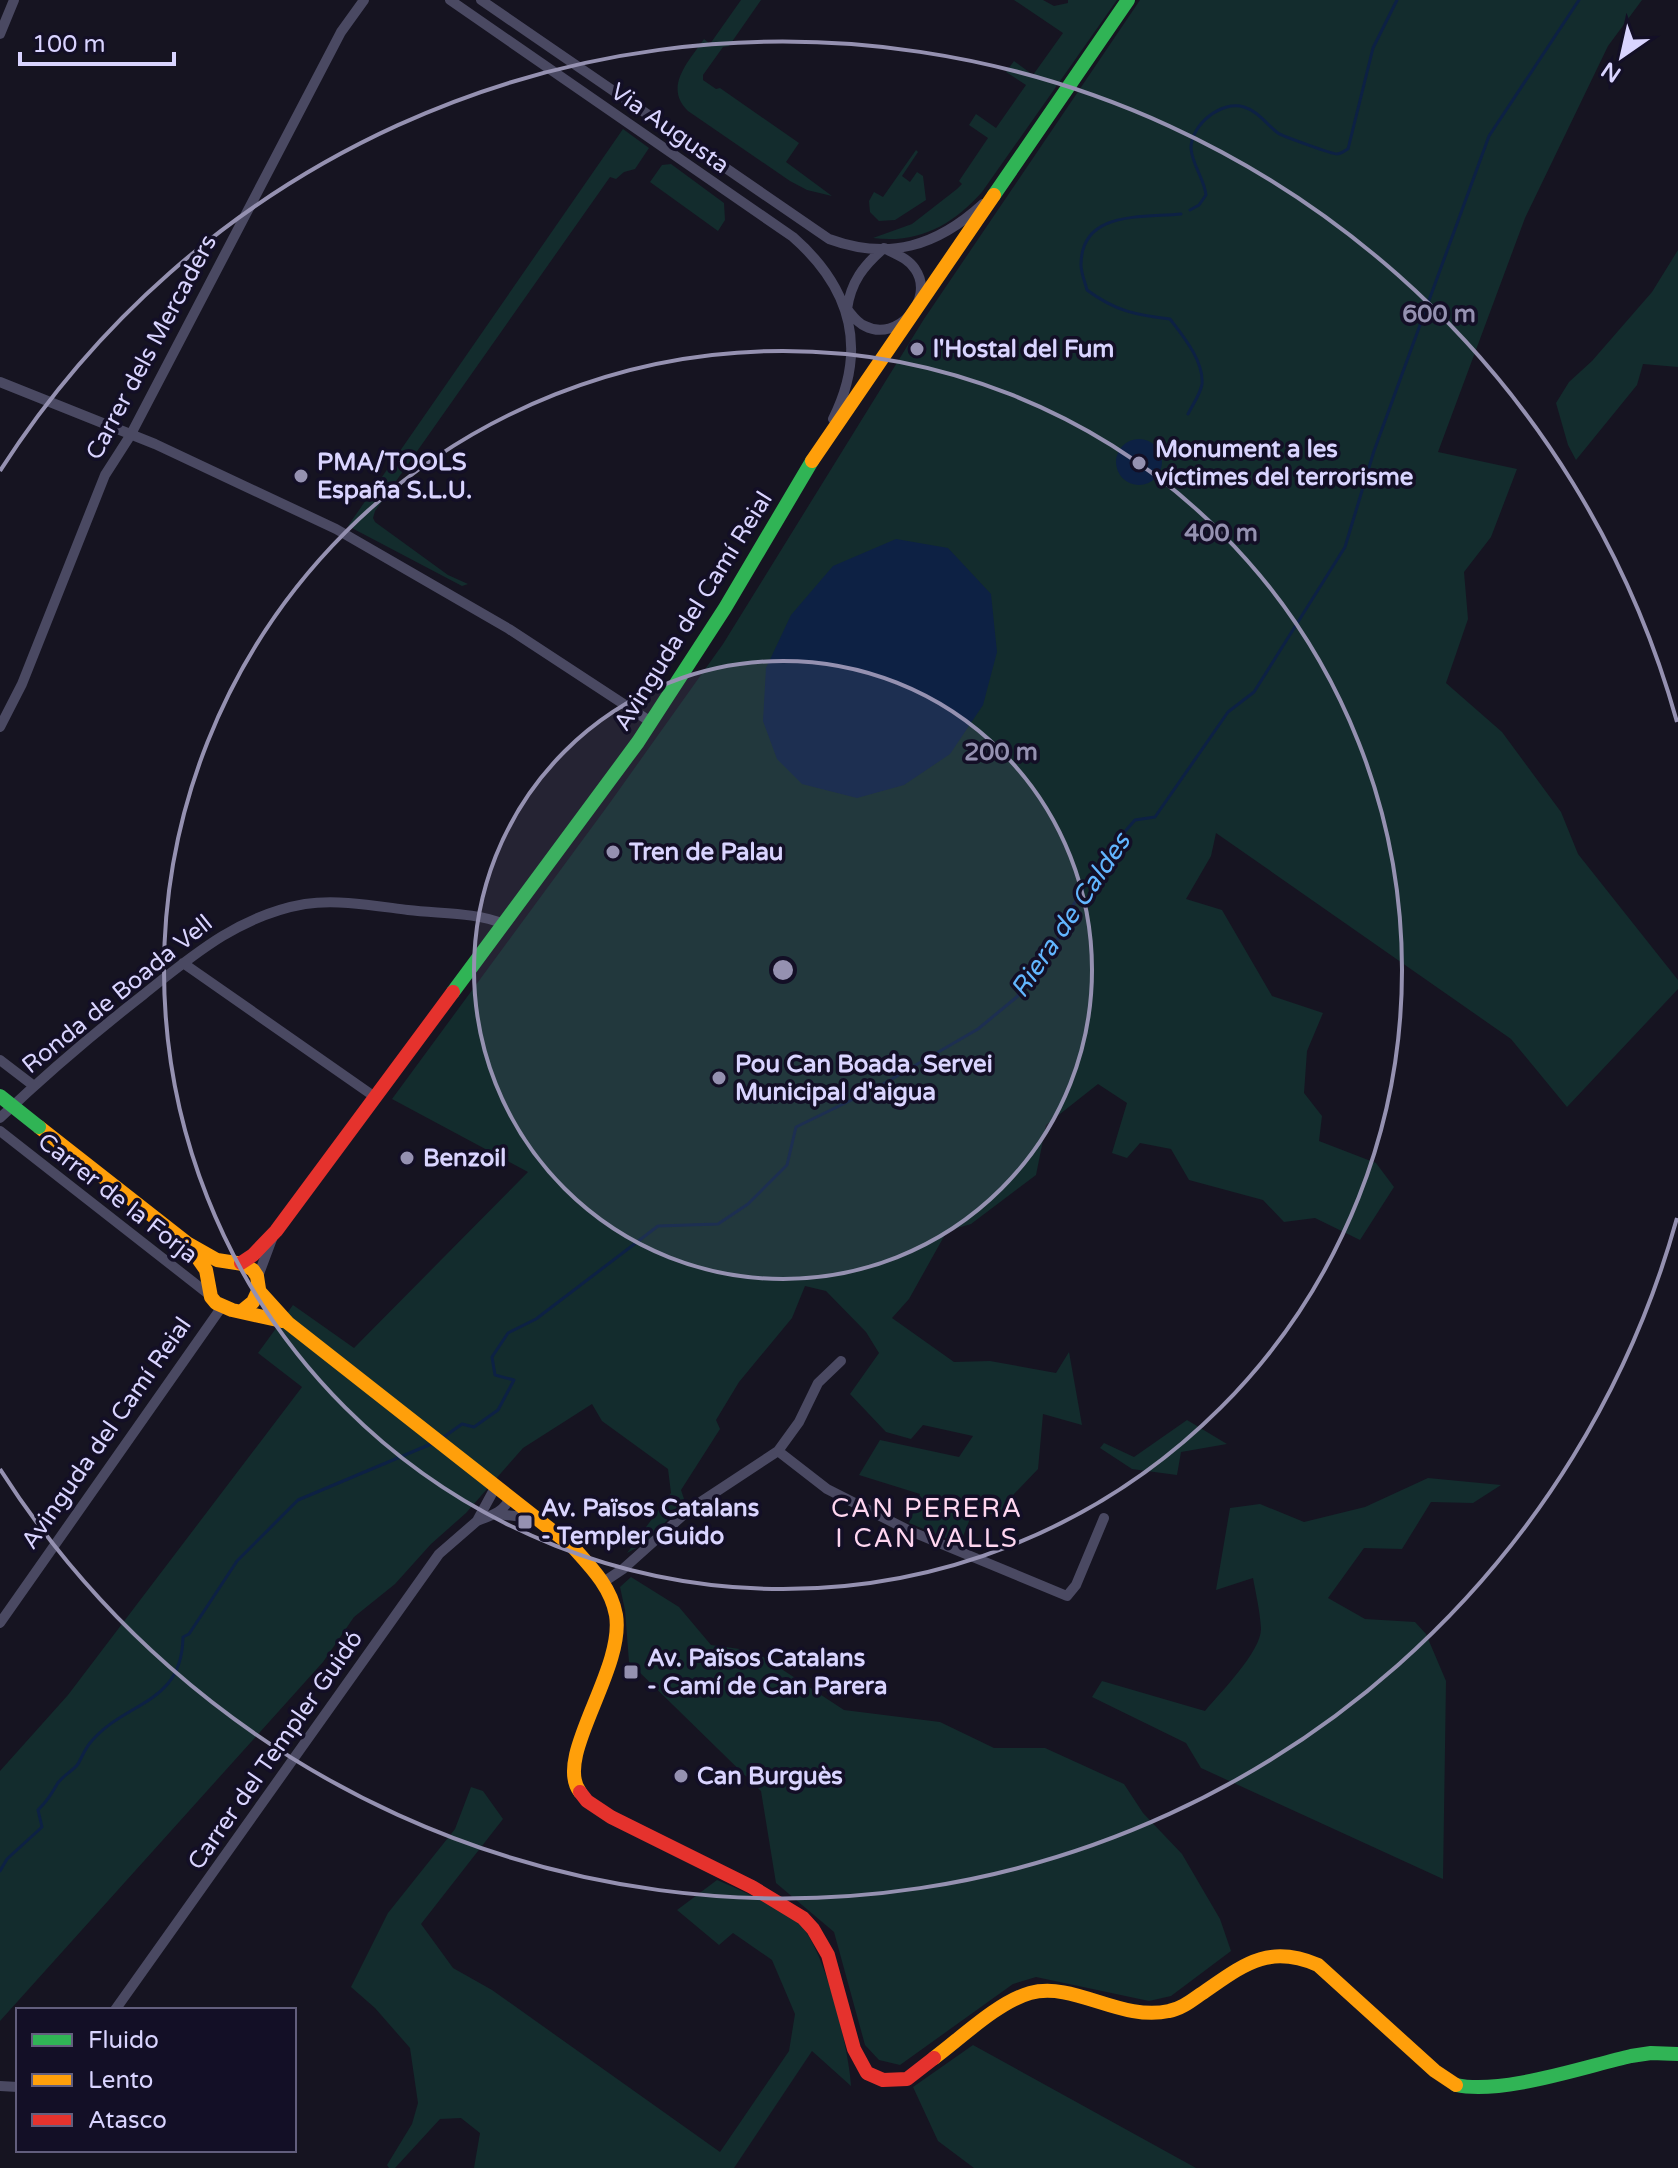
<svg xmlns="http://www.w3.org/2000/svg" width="1678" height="2168" font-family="'Varela Round',sans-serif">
<rect width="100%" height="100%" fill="#161421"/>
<path fill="#132c2d" d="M741,0H761L729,46L723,47L703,75V80L716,89L720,88L799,143L786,162L832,196L807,190L790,181L688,111C663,87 689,61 704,39L710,44Z
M1014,0H1043L1054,6L1068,3V0H1117L982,192C953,225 918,244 873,238L912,224L957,189L962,184L959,181L988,138L969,125L976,114L996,128L1026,85L1006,72L1014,61L1033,75L1063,33Z
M1140,0H1642L1608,46L1525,218L1438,452L1517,469L1491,537L1464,572L1468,619L1446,683L1502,732L1561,812L1578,854L1678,980V989L1567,1107L1511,1039L1216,833L1211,856L1186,899L1222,910L1272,996L1323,1013L1307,1051L1304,1093L1322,1116L1319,1141L1376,1163L1394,1187L1360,1240L1315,1218L1284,1222L1263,1200L1189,1180L1171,1149L1140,1143L1127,1158L1112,1153L1127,1103L1098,1084L1046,1125L1036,1175L971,1224L947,1231L909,1299L892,1318L954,1362L990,1361L1056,1373L1069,1352L1082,1425L1043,1414L1038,1469L1014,1494L1003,1520L975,1506L960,1544L909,1523L920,1494L859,1475L880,1440L959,1457L973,1436L923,1425L911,1439L886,1432L850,1394L879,1353L866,1332L826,1291L805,1286L792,1318L739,1382L716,1420L720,1429L681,1490L685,1502L644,1544L627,1553L671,1493L668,1469L602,1421L592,1404L523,1448L466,1513L431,1544L395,1584L354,1617L323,1662L0,2021V1771L68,1695L302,1387L258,1353L293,1305L354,1348L528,1172L392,1099L609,804L723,644L924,319Z
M623,129L649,148L635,169L624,172L616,179L610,177L375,511L373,518L375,522L448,575L468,584L462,586L348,526Z
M916,150L918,152L902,176L910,182L917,172L923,176L926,200L895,220L879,221L870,212L869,201L874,192L883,197Z
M671,164L724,203L725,220L718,231L650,182L662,165Z
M1678,250V367L1643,364L1637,385L1576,460L1568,445L1556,403L1569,382L1592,361L1652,292Z
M1187,1420L1227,1444L1181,1452L1177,1475L1132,1469L1100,1448L1104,1443L1134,1457Z
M1428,1478L1501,1485L1473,1503L1431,1502L1402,1549L1364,1548L1328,1598L1365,1619L1415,1622L1426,1634L1446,1681L1443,1879L1201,1768L1186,1743L1092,1697L1102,1681L1205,1711C1220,1693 1262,1651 1261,1628C1260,1612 1256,1594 1253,1578L1216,1590L1230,1508L1260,1504L1304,1522L1365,1507Z
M631,1577L679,1607L711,1645L754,1651L844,1710L940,1722L994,1748H1045L1124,1784L1143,1813L1182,1854L1220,1919L1231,1951L1171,1996L1149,2001L1036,1977L1013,1984L900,2065L879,2060L865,2045L834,1932L776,1883L761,1791L629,1662L625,1610L620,1587Z
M471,1787L483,1791L503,1819L421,1924L453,1968L492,1990L720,2152L789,2051L795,2014L772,1960L733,1933L719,1945L677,1910L717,1880C736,1888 786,1910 799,1923C825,1949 849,2049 851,2086L812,2051L734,2168H474L480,2133L461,2118L440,2119L395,2168H389L387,2165L412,2124L418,2103L410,2048L375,2008L351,1987L388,1913L455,1829Z
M973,2045L1196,2168H974L938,2141L913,2087Z"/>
<path fill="#0d2144" d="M1116 462a23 23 0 1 1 46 0a23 23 0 1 1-46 0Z
M896,539L948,548L991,594L997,652L983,705L950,754L904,785L857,798L802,784L777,759L763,721L766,668L791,615L833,566Z"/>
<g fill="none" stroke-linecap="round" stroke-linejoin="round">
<path stroke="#0d2144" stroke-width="3" d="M1190,210L1199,205L1206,195C1204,178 1192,165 1191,148C1191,125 1221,100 1244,107C1258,111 1267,125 1278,133C1282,136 1332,154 1337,154C1341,154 1344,151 1348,149L1373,48L1397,0
M1181,214C1142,218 1081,210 1081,265C1081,273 1085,282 1087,290C1115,311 1136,315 1170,319C1183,336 1204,361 1202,384C1201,393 1192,406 1188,414
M441,1439L462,1424L474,1427L498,1410L514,1380L495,1375L492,1357L508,1333L536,1319L658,1226L718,1224L748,1204L787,1165L796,1127L878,1087L978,1029L1018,996L1019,982L1064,932L1070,910L1108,851L1135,820L1155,817L1228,712L1254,692L1345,547L1374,451L1489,136L1579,0
M0,1871L7,1859L42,1827L38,1810C47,1801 50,1796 56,1786C60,1777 72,1772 78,1764C82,1757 85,1749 90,1743C125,1700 182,1706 183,1637L189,1634L237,1561L298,1500L431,1444"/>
<path stroke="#4a4962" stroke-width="10" d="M450,0L793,237C851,288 868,349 833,419
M481,0L829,239C889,261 937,246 983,204
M0,34L14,0
M884,248C895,254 908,258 915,269C936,299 897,343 865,326C857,323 852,315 847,309C851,282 863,266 884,248Z
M0,382L155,444L336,529L509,629L651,722
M0,727L22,684L105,475L130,436L341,32L364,0
M183,963L375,1097
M0,1060L34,1086
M0,1118C46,1074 93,1034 143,995C193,955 240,915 305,904C338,899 376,906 408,910C441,914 474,912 504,924
M0,1131L211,1296
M257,1279L272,1239
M778,1451L827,1489L910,1531L1067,1596L1076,1585L1104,1518
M496,1514L534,1518
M477,1521C490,1516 505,1512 510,1497
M605,1581L623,1569L690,1509L778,1451L799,1422L818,1383L841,1361
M0,1623L221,1308
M115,2010L439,1554L477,1521L496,1486
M0,2086L18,2087"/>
<path stroke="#30b455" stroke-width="14" d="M994,195L1128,0
M453,992L638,742L725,608L812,461
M1456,2085C1502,2095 1583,2067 1631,2056L1651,2053L1678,2054"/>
<path stroke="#ff9f0a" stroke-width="14" d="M812,461L994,195
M39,1127L187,1243L217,1260L243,1264L253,1270L257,1276L259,1289L253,1302L242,1311
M192,1250L206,1270L211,1297L216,1303L232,1310L282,1321
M259,1291L288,1323L573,1547C591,1567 611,1587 616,1615C625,1670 553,1757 580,1792
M934,2058C961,2038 998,2002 1030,1993C1074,1981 1121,2022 1169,2011C1181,2009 1191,2001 1201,1994C1242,1966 1267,1943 1318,1965L1435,2071L1456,2085"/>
<path stroke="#e5322d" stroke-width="14" d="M241,1263L253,1255L276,1231L453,992
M580,1792L587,1801L611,1817L752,1887L803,1918L813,1929L828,1955L854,2049L867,2073L883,2080L907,2079L934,2058"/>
<path stroke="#30b455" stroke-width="14" d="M0,1096L39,1127"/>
</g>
<circle cx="783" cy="970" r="309" fill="#9591b1" fill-opacity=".12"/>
<g fill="none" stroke="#9591b1" stroke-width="4">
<circle cx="783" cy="970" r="309"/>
<circle cx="783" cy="970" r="619"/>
<path d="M1677 1218A928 928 0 0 1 0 1469M0 471A928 928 0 0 1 1677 722"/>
</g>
<g fill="#9591b1" stroke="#130f26" stroke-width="3">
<circle cx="917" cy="349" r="8"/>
<circle cx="1139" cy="463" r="8"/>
<circle cx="301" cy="476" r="8"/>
<circle cx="613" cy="852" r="8"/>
<circle cx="719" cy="1078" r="8"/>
<circle cx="407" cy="1158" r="8"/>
<rect x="517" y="1514" width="16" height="16" rx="4"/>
<rect x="623" y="1664" width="16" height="16" rx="4"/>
<circle cx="681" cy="1776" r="8"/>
</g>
<g text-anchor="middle" stroke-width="7" stroke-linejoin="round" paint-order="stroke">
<g font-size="24" fill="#d9d4ff" stroke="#130f26">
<text transform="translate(670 128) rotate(35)" y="8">Via Augusta</text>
<text transform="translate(151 347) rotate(-62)" y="8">Carrer dels Mercaders</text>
<text transform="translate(693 611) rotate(-58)" y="8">Avinguda del Camí Reial</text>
<text transform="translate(117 994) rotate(-39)" y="8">Ronda de Boada Vell</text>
<text transform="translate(118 1198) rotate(38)" y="8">Carrer de la Forja</text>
<text transform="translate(106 1433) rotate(-55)" y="8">Avinguda del Camí Reial</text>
<text transform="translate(275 1750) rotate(-55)" y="8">Carrer del Templer Guidó</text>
</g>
<g font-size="24" font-weight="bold" fill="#d9d4ff" stroke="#130f26" text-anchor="start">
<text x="933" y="357">l'Hostal del Fum</text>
<text x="1155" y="457">Monument a les<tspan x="1155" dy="28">víctimes del terrorisme</tspan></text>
<text x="317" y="470">PMA/TOOLS<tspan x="317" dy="28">España S.L.U.</tspan></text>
<text x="629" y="860">Tren de Palau</text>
<text x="735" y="1072">Pou Can Boada. Servei<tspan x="735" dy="28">Municipal d'aigua</tspan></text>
<text x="423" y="1166">Benzoil</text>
<text x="541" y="1516">Av. Països Catalans<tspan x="541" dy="28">- Templer Guido</tspan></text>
<text x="647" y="1666">Av. Països Catalans<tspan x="647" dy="28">- Camí de Can Parera</tspan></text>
<text x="697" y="1784">Can Burguès</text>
</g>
<g font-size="26" font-style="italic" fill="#62b6ff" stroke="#130f26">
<text transform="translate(1070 915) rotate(-56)" y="9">Riera de Caldes</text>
</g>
<g font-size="26" letter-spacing="2" fill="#ffd6f0" stroke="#130f26">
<text x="927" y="1517">CAN PERERA<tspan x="927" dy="30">I CAN VALLS</tspan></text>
</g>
</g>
<circle cx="783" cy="970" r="12" fill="#9591b1" stroke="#130f26" stroke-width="4"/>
<g font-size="24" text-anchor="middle" font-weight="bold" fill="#9591b1" stroke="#130f26" stroke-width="7" stroke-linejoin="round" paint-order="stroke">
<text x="1439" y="322">600 m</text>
<text x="1221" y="541">400 m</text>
<text x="1001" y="760">200 m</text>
</g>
<rect x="16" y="2008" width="280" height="144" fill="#130f26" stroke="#625e7d" stroke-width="2"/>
<rect x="32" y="2034" width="40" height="12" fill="#30b455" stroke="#625e7d" stroke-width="2"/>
<text x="88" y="2048" font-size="24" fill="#d9d4ff">Fluido</text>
<rect x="32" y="2074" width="40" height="12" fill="#ff9f0a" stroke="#625e7d" stroke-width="2"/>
<text x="88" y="2088" font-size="24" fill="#d9d4ff">Lento</text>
<rect x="32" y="2114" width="40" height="12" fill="#e5322d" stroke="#625e7d" stroke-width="2"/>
<text x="88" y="2128" font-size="24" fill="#d9d4ff">Atasco</text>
<g transform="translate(1622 56) rotate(214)" stroke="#130f26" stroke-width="6" paint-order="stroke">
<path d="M0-6L14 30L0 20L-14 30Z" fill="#d9d4ff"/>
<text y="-12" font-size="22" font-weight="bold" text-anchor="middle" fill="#d9d4ff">N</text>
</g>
<path d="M20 52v12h154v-12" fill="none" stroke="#d9d4ff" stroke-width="4"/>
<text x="32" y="52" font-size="24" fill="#d9d4ff" stroke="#130f26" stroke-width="6" paint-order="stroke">100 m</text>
</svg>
